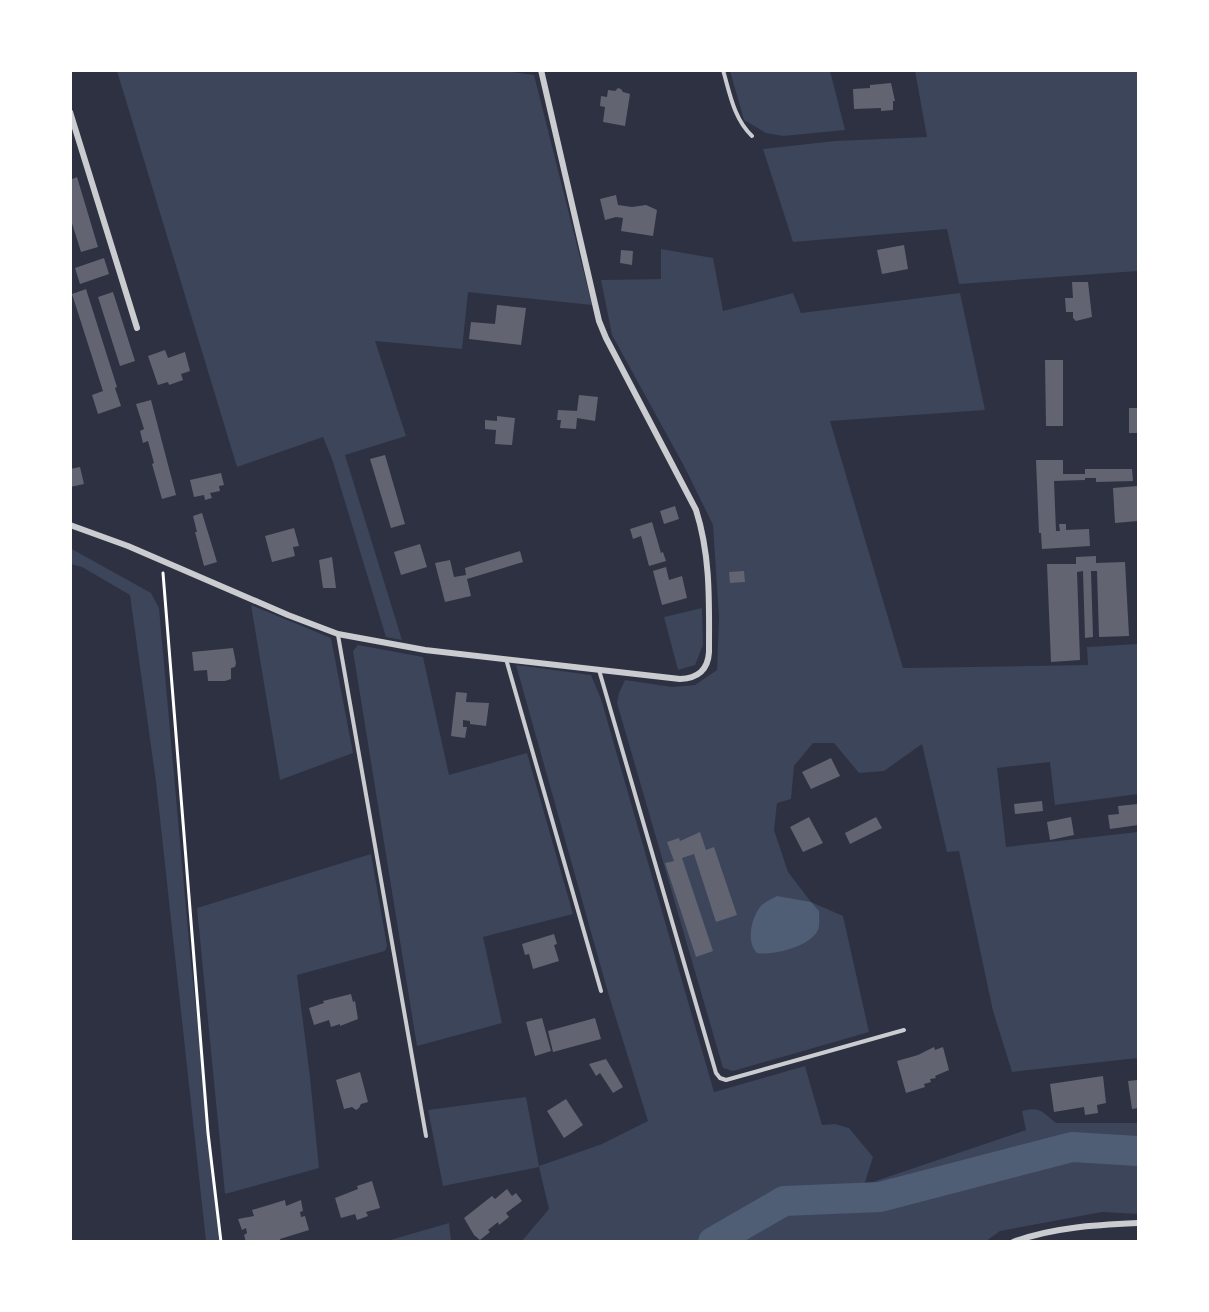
<svg xmlns="http://www.w3.org/2000/svg" width="1209" height="1312" font-family="'Open Sans',sans-serif">
<rect width="100%" height="100%" fill="#2d3142"/>
<path fill="#3c4559" d="M496,70L534,75L592,305L468,292L462,349L375,341L406,436L345,455L402,640L386,637L332,459L323,437L237,467L117,71Z
M730,71H830L845,130L783,136L766,133L744,120Z
M915,71H1138V271L959,284L947,229L793,242L763,149L835,141L927,137Z
M661,249L713,258L723,311L793,293L801,313L960,293L985,410L830,421L903,668L1088,665L1087,647L1138,644V794L1055,805L1050,762L997,768L1006,847L1138,832V1058L1012,1072L993,1011L959,851L947,852L922,744L884,771L859,773L834,743H813L794,766L791,799L777,803L774,830L788,872L811,902L843,916L869,1032L733,1071L723,1068L617,703L619,693L625,680L672,687L695,685L717,670L719,618L713,525L684,466L612,335L601,280L661,279Z
M70,548L151,593L159,608L190,953L221,1241H206L156,782L130,595L82,567L71,564Z
M251,605L331,638L353,753L280,780Z
M702,608L703,645L695,665L678,670L664,617Z
M358,645L423,657L449,775L527,753L573,914L483,937L502,1023L417,1046L353,651Z
M516,665L591,675L601,699L714,1092L805,1066L822,1125L835,1124L849,1128L873,1157L864,1185L1026,1130L1022,1111C1041,1106 1042,1112 1056,1123H1138V1214L1102,1212L1000,1231L985,1242H521L549,1209L539,1167L443,1186L428,1110L526,1097L539,1166L602,1144L648,1121L609,996Z
M371,854L387,946L385,951L297,975L310,1077L319,1168L225,1194L197,908Z
M449,1223L451,1241H387Z"/>
<path fill="#4f5d75" d="M777,896L811,902L819,911C819,916 820,925 818,930C811,946 773,956 757,953C746,942 751,919 760,907C764,902 772,899 777,896Z"/>
<g fill="none" stroke-linecap="round" stroke-linejoin="round">
<path stroke="#4f5d75" stroke-width="30" d="M713,1242L784,1201L880,1197L1072,1147L1138,1151"/>
</g>
<path fill="#626471" d="M891,83L895,101H893V110L881,111V108L854,109L853,89L870,88V85Z
M618,88L621,89L623,92L630,94L625,126L603,122L605,107L600,106L601,96L607,97L608,90L615,91Z
M77,177L98,247L81,252L70,217V180Z
M616,195L618,205L632,207L646,205L657,210L653,236L621,231L623,218L616,217L605,220L600,199Z
M904,245L908,269L882,274L877,250Z
M621,250L633,251L632,265L620,263Z
M104,258L109,274L80,284L75,268Z
M1072,282H1088L1092,317L1076,321L1073,318V312H1066L1065,298H1073Z
M86,289L117,387L115,388L121,406L98,414L92,395L103,391L72,294Z
M113,292L135,361L120,366L98,297Z
M497,305L526,308L521,345L469,339L471,322L495,324Z
M165,350L168,358L185,352L190,371L181,374L183,380L169,385L168,382L158,385L148,356Z
M1045,360H1063V426H1046Z
M579,395L598,397L595,421L577,418L576,429L560,428L561,420H557L558,410L577,411Z
M151,400L176,495L162,499L152,464L154,463L148,441L143,443L140,431L144,429L136,404Z
M1129,408H1138V433H1129Z
M497,416L515,418L512,445L495,444L496,430L485,429V420L497,421Z
M385,455L405,524L391,528L370,459Z
M1036,460H1063V474H1085V469H1132L1133,481L1096,482V478H1085V480L1054,481L1056,531H1060L1059,524H1066V530L1089,529L1090,546L1042,549L1041,533H1039Z
M80,467L84,484L70,487V469Z
M221,473L224,485L219,486L220,491L210,493L212,498L205,500L204,495L194,497L190,480Z
M1138,486V521L1115,523L1113,488Z
M675,506L679,519L664,524L660,511Z
M202,513L217,562L204,566L195,532H197L193,516Z
M652,522L661,553L663,552L666,561L649,566L641,536L633,539L630,529Z
M294,528L299,546L293,547L295,556L272,562L265,536Z
M420,544L427,567L401,575L394,552Z
M520,551L523,562L467,579L471,596L445,602L435,563L450,560L454,577L466,575L465,568Z
M1096,556V563L1125,562L1129,636L1099,637L1097,571H1091L1093,637L1085,638L1083,571L1077,572L1080,660L1051,662L1047,564H1076V557Z
M332,557L336,588H323L319,560Z
M666,567L669,580L682,576L687,598L662,605L653,571Z
M744,571L745,582L730,583L729,572Z
M233,648L236,663L235,667L231,668V679L225,681H208L207,670L194,671L192,652Z
M456,692L467,693L466,702L489,703L486,726L470,724V721L463,720V727H467L465,738L451,736Z
M831,758L840,776L811,789L802,772Z
M1042,801L1043,811L1015,814L1014,804Z
M1138,804V825L1110,829L1108,815L1119,814L1118,806Z
M809,817L823,843L803,852L790,827Z
M876,817L882,828L850,844L845,833Z
M1071,817L1074,835L1050,840L1047,822Z
M700,832L706,850L714,847L737,915L716,922L694,854L682,858L713,951L696,957L665,863L674,861L667,842L679,838L680,841Z
M554,934L557,944L554,945L559,961L533,969L529,954L525,955L522,944Z
M351,994L353,1002L355,1001L358,1019L340,1026V1024L331,1027L329,1020L314,1025L309,1008L324,1003L323,1001Z
M542,1018L551,1051L535,1056L526,1022Z
M595,1018L601,1039L553,1052L548,1031Z
M934,1047L935,1050L943,1047L949,1070L935,1076L936,1078L930,1079L931,1082L924,1084L925,1087L906,1093L897,1061L918,1055Z
M606,1059L623,1087L613,1093L600,1073L596,1076L589,1064Z
M360,1072L368,1102L361,1104L359,1108L356,1110L352,1107L344,1109L336,1080Z
M1103,1076L1106,1103L1097,1105L1098,1113L1085,1115L1084,1107L1054,1112L1050,1084Z
M1138,1080V1108L1132,1109L1128,1081Z
M566,1099L583,1125L564,1138L547,1111Z
M372,1181L380,1208L366,1212L368,1216L357,1220L355,1214L341,1218L335,1198L358,1189L357,1186Z
M507,1189L512,1196L516,1193L522,1201L506,1213L509,1217L499,1225L498,1222L488,1230L490,1232L480,1240L474,1235L464,1218L492,1196L495,1199Z
M285,1200L286,1206L301,1200L303,1211L300,1212L301,1217L305,1216L309,1230L280,1239L281,1242L277,1240L271,1242H246L244,1235L247,1233L246,1228L242,1230L238,1219L254,1216L252,1210Z"/>
<g fill="none" stroke-linecap="round" stroke-linejoin="round">
<path stroke="#fff" stroke-width="3" d="M163,573L208,1133L221,1242"/>
<path stroke="#caccd0" stroke-width="4" d="M723,70C730,94 734,119 752,136
M338,635L426,1136
M506,659L601,991
M599,670L716,1073L720,1078L726,1080L904,1030"/>
<path stroke="#caccd0" stroke-width="6" d="M70,112L137,328
M70,525L128,546L288,615L338,634L425,650L680,679C698,678 708,670 709,652C709,604 711,557 696,510L606,338L599,321L541,70
M1013,1242C1053,1227 1096,1225 1138,1223"/>
</g>
<rect width="1209" height="1312" fill="none" stroke="#ffffff" stroke-width="144"/>
</svg>
